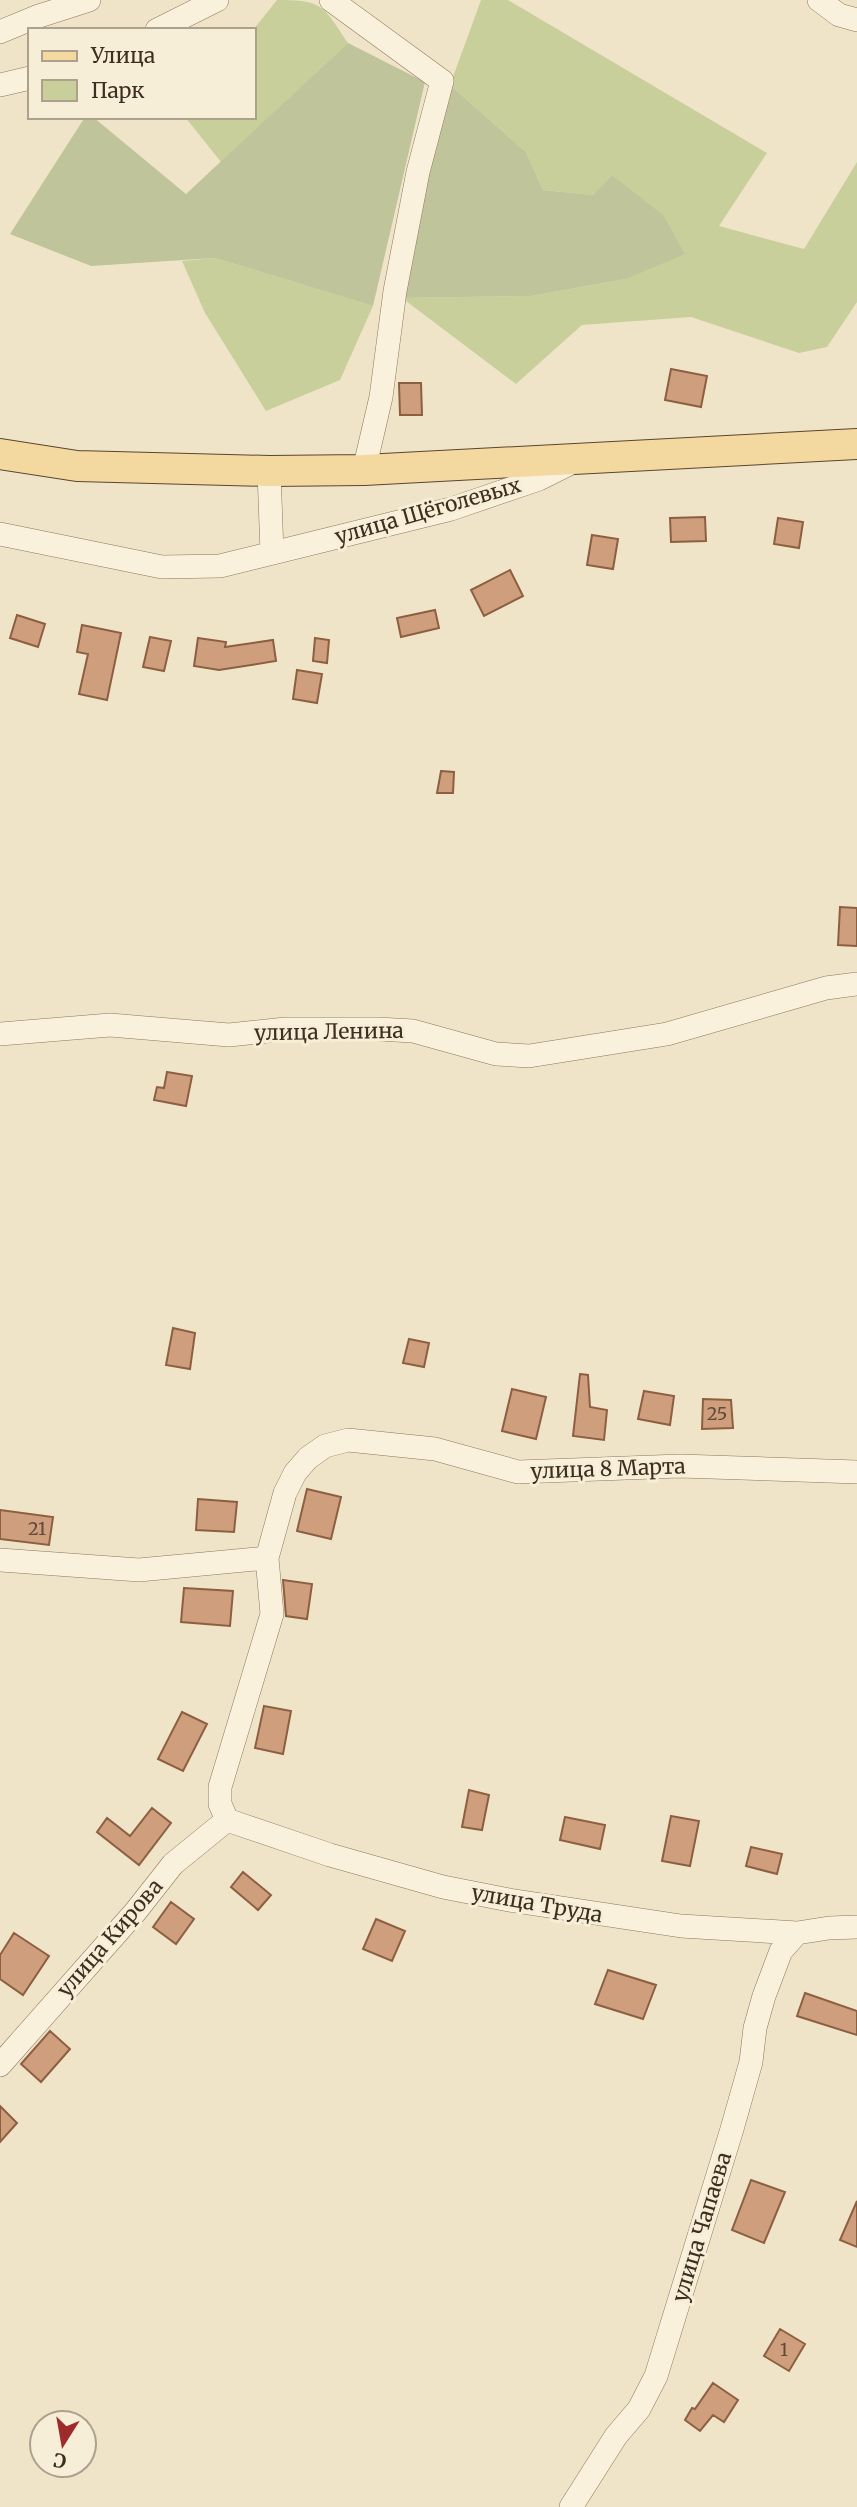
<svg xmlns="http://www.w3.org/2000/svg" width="857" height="2507" font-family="Merriweather,serif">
<rect width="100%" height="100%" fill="#f0e4c8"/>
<path fill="#c9cf9b" d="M277,0C324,0 323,6 348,43L221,162L185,117H254L253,30Z
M481,0H508L767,153L719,226L804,249L857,162V302L827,347L799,353L691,317L582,325L516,384L402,298L531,296L626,279L612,175L593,195L543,190L526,152L450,85Z
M215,258L373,306L340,380L266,411L205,313L182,261Z"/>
<path fill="#bfc49a" d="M348,43L425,82L373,306L215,258L91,266L10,234L85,117H93L186,194Z
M450,85L526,152L543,190L593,195L612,175L663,215L685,254L626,279L531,296L402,298L421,194Z"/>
<path fill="#cf9f7d" stroke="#8d5f41" stroke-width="2" d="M671,369L707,376L701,407L665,400Z
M399,383H421L422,415H400Z
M705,517L706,541L671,542L670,518Z
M778,518L803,522L799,548L774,544Z
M592,535L618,539L613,569L587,565Z
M510,570L523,596L484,616L471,590Z
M435,610L439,628L401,637L397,618Z
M17,615L45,624L38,647L10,638Z
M82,625L121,633L107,700L79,694L88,654L77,652Z
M150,637L171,641L164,671L143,667Z
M198,638L226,642L225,647L273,640L276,661L219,670L194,666Z
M315,638L329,640L327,663L313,661Z
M297,670L322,674L317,703L293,699Z
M441,771L454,772L453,793H437Z
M840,907L857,908V946L838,945Z
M167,1072L192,1076L186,1106L154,1100L157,1087L164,1088Z
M173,1328L195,1333L190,1369L166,1365Z
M409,1339L429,1343L424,1367L403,1363Z
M580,1374L588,1375L590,1407L607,1410L604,1440L573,1436Z
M512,1389L546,1397L536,1439L502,1431Z
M644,1391L674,1396L670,1425L638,1419Z
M703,1399L731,1400L733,1428L702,1429Z
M307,1489L341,1497L331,1539L297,1531Z
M198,1499L237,1502L234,1532L196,1530Z
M0,1510L53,1517L49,1545L0,1539Z
M283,1580L312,1584L307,1619L286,1616Z
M184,1588L233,1591L230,1626L181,1622Z
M264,1706L291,1711L283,1754L255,1748Z
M182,1712L207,1724L183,1771L158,1759Z
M469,1790L489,1795L482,1830L462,1827Z
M152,1808L171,1823L139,1865L97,1832L107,1818L130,1836Z
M671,1816L699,1821L690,1866L662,1861Z
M565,1817L605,1825L600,1849L560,1840Z
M751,1847L782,1854L777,1874L746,1866Z
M243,1872L271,1895L258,1910L231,1887Z
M171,1902L194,1919L176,1944L153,1927Z
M376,1919L405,1931L392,1961L363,1949Z
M14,1933L49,1956L23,1995L0,1979V1955Z
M608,1970L656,1985L643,2019L595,2004Z
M805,1993L857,2011V2035L797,2016Z
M50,2031L70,2049L41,2082L21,2064Z
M0,2106L17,2123L0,2142Z
M751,2180L785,2192L764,2243L732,2230Z
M857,2201V2247L840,2240Z
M780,2329L805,2344L789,2371L764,2356Z
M713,2383L738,2400L724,2422L713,2415L700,2431L685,2420L692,2408L695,2409Z"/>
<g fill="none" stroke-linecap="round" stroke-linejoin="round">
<g stroke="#8d765c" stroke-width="24">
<path id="minor" d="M331,0L442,81L418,172L395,291L381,397L364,470
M819,0L839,15L857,20
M157,30L217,0
M0,32L36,17L89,0
M0,85L30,78
M269,471L272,553
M0,534L162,567L220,566L451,509L539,479L573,462
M0,1034L110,1025L229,1035L286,1029H378L413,1031L496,1054L529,1056L667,1034L826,988L857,984
M0,1560L139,1570L267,1558
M227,1820L220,1804V1787L272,1614L267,1558L285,1493L295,1473L308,1458L325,1446L348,1440L435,1449L518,1472L680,1466L857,1472
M227,1820L330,1855L443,1887L509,1900L681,1926L797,1933L829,1928L857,1927
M0,2065L136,1911L173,1864L227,1820
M571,2507L616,2436L639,2409L656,2376L732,2129L751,2062L755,2028L764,1996L781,1951L797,1933"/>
</g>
<g stroke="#5b4430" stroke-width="32">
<path id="major" d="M0,454L77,466L269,471L364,470L857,444"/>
</g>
<use href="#minor" stroke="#faf1dc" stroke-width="23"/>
<use href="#major" stroke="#f3d9a0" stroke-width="30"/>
</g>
<g text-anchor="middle" stroke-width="6" stroke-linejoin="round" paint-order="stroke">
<g font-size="18" fill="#624a37">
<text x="717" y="1420">25</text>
<text x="37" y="1535">21</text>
<text x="784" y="2356">1</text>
</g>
<g font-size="21" fill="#3d2e20" stroke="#f7eed8">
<text transform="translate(428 511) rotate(-16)" y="7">улица Щёголевых</text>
<text transform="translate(329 1032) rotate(-1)" y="7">улица Ленина</text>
<text transform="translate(608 1469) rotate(-2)" y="7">улица 8 Марта</text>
<text transform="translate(537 1904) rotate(10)" y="7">улица Труда</text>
<text transform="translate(110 1938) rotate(-49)" y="7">улица Кирова</text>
<text transform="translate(702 2227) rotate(-73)" y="7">улица Чапаева</text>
</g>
</g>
<rect x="28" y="28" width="228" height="91" fill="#f7eed8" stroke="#ada18e" stroke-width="2"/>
<rect x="42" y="51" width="35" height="10" fill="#f3d9a0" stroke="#ada18e" stroke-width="2"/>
<text x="91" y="63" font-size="21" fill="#3d2e20">Улица</text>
<rect x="42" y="80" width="35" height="21" fill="#c9cf9b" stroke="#ada18e" stroke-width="2"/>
<text x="91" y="98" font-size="21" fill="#3d2e20">Парк</text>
<g transform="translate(63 2444) rotate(191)"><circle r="33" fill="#f7eed8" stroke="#ada18e" stroke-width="2"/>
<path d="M0-5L12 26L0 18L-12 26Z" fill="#9e2a2b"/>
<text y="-10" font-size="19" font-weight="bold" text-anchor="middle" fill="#3d2e20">С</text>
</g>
</svg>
